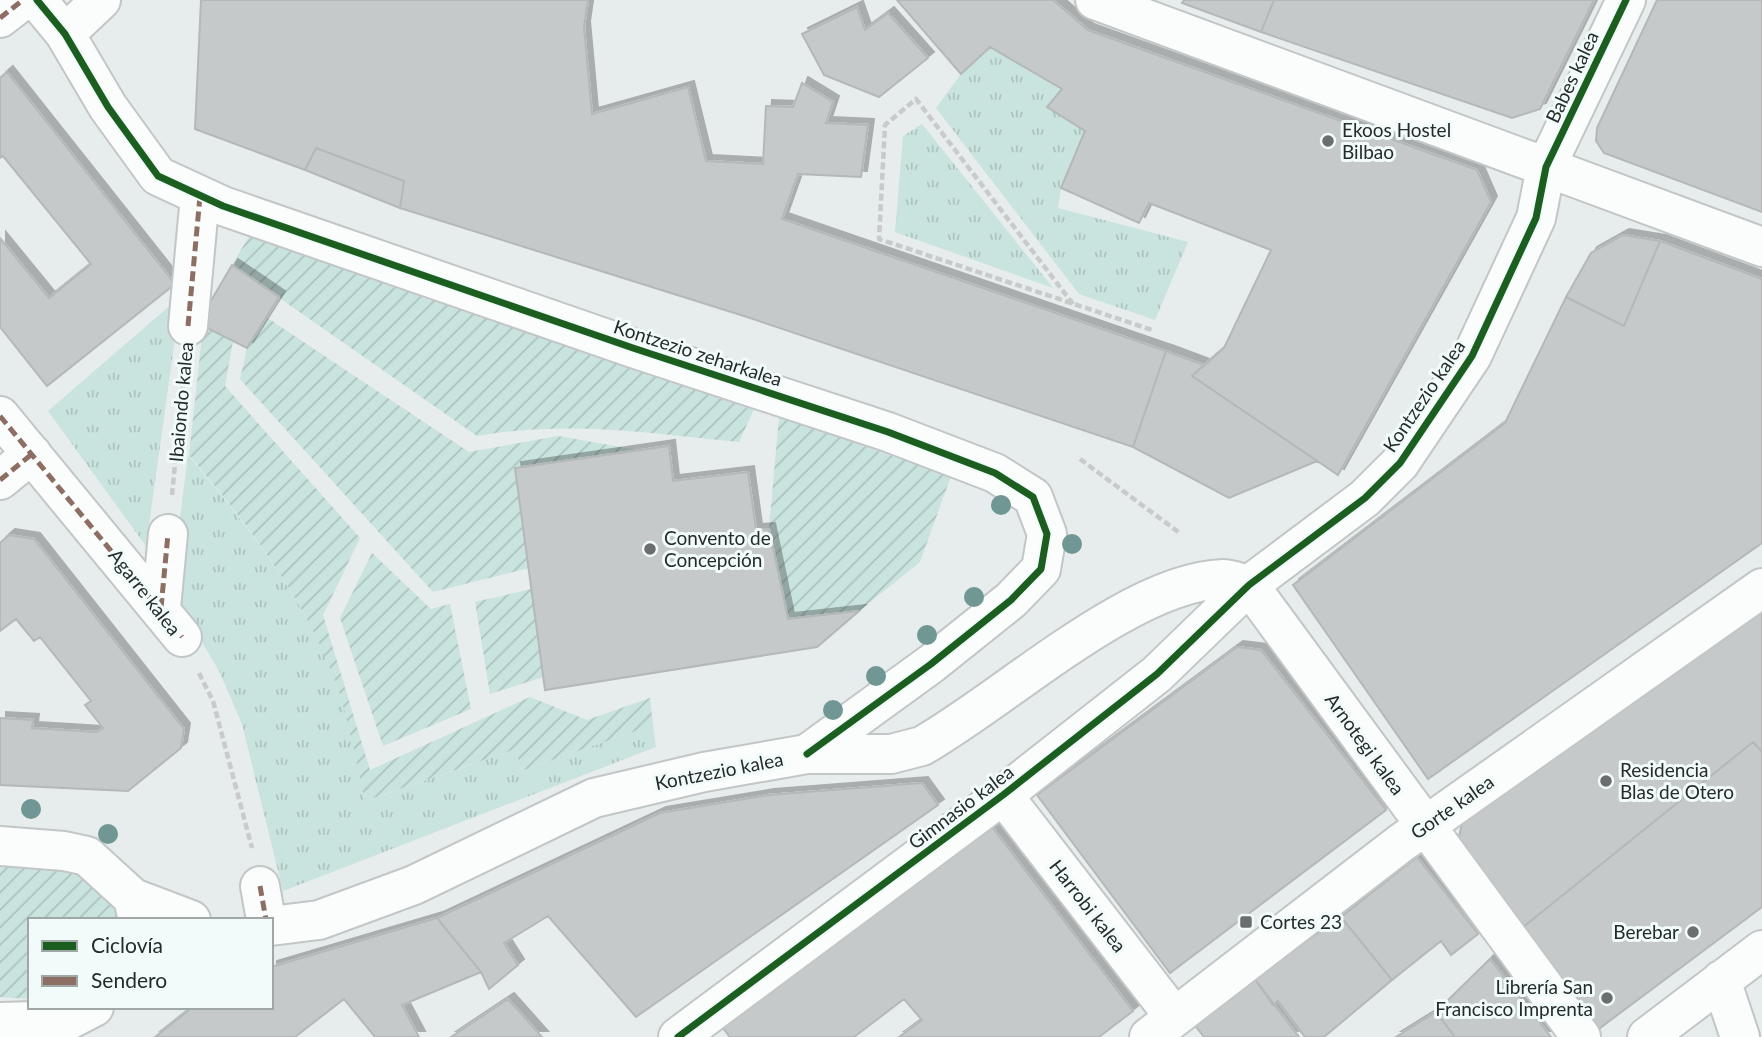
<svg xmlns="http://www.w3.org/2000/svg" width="1762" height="1037" font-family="Lato,sans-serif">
<defs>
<pattern id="grass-tufts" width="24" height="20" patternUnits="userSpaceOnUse" patternTransform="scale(1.75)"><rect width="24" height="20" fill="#c9e3de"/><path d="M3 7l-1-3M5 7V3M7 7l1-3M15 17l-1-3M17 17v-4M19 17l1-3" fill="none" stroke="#acc3bf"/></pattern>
<pattern id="garden-furrows" width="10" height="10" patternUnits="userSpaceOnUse" patternTransform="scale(1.75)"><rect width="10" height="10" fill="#c9e3de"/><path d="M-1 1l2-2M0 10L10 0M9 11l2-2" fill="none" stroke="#acc3bf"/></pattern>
<filter id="shadow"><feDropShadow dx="6" dy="-6" stdDeviation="0" flood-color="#0004"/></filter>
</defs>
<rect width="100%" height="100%" fill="#e7ecec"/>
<path fill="url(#grass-tufts)" d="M990,47L1062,89L1048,107L1085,131L1061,188L1058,208L1188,242L1155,320L1079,294L936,108L961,74Z
M922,124L1053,288L895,232L903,136Z
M181,296L146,546L48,411Z
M188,455C249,527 308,602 339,692C351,727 357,765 366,801L516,749L521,771L653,725L656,747L283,891L242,724L219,671L171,589Z"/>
<path fill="url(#garden-furrows)" d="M250,235L754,409L739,442C649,433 567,420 477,436L232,265Z
M266,317L469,452L558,436L638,450L515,469L529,568L433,592L240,379L247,348Z
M203,326L233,341L225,386L360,538L323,615L370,770L530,697L587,720L650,698L653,725L521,771L516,749L365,801C357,765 350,727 339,692C308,602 249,526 189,455Z
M779,417L951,476L920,562L859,611L788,619L769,529Z
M372,553L431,609L450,604L471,709L383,746L340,618Z
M531,589L543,677L490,694L475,602Z
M0,860L81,865L111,899L118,920H30V999L0,997Z"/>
<path fill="#c5c9c9" stroke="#b4b8b8" stroke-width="2" filter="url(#shadow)" d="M201,0H588L584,27L592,114L688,87L706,161L763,164L766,106L793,107L802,83L833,102L826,123L868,125L861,177L798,174L782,219L1166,351L1133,447L744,316L400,208L404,181L316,148L305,170L195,129Z
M897,0H1053L1088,30L1477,170L1491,202L1338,475L1192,376L1224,348L1271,250L1149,203L1139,223L1061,188L1085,131L1047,107L1062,89L990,47L961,74Z
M1184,0H1274L1261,32L1182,3Z
M1274,0H1594L1540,109L1512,118L1261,32Z
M1657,0H1762V212L1604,153L1596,141L1597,128Z
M857,7L865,30L888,13L928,58L879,97L824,75L802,34Z
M7,72L175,284L47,386L0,327V238L49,298L91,264L3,156L0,158V78Z
M316,148L404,181L400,208L305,170Z
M1623,235L1660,241L1624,326L1566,297L1591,253Z
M1660,241L1762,279V543L1428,779L1293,585L1505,423L1566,297L1624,326Z
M232,265L279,297L247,348L203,326L205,311Z
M1166,351L1204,365L1192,376L1317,461L1229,498L1133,447Z
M669,446L673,481L748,472L756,530L769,529L788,619L859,611L817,647L545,690L515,468Z
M9,535L34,539L184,729L181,748L128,791L0,785V718L33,720L32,728L97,732L103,728L85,705L91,701L40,637L34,641L16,619L0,631V543Z
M1762,605V752L1753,742L1517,932L1456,851L1465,809Z
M1237,647L1261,650L1386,810L1170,973L1037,795Z
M1753,742L1762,752V907L1596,1031L1517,932Z
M922,783L938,805L636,1017L548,916L504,943L518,965L489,989L481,972L437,918L660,813L768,795Z
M992,827L1133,1011L1099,1037H899L922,1020L904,999L854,1037H730L722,1027Z
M1417,857L1478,934L1451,955L1441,941L1392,980L1341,917Z
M1341,917L1392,980L1324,1037H1305L1278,1001L1273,1005L1254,978Z
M437,918L481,972L402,1005L419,1037H375L344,999L295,1037H155L193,1007H271V967Z
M1490,959L1551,1037H1455L1436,1012Z
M1254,978L1299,1037H1204L1194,1024Z
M508,999L542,1037H451Z
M1436,1012L1455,1037H1396Z"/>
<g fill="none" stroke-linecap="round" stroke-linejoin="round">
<g stroke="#c2c6c6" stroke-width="42">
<path id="minor" d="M37,0L65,34L108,107L158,176L223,206L633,348L888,432L995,473L1033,497L1047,534L1041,569L1011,600L931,664L807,754
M1095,0L1762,247
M0,18L23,0
M65,34L101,0
M188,326L200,196
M0,416L182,637
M0,480L32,454
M1249,585L1581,1037
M161,608L168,534
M1003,795L1173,1015
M0,846L64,851L87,856L133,898L138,920
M260,886L266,920
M133,898L191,920
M271,926L319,920L414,885L594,798L704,772L807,754H891L922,746C1005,699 1130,582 1223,579C1231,579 1241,583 1249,585
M1721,980L1740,1037
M0,1022L69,1020L94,1007
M678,1037L1003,795L1157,674L1249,585L1365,498L1400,463L1472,356L1536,218L1546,167L1626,0
M1149,1037L1401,843L1762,588
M1647,1037L1762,950"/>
</g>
<path stroke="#c9caca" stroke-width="4.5" stroke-dasharray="7 3.5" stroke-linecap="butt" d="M1073,304L916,99L885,125L879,239L1152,330
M1080,459L1181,534
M172,495L185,364
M199,673L213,701L252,848"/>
<use href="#minor" stroke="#fbfcfc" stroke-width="38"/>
<path stroke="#8d6e63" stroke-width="5" stroke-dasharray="10 5" stroke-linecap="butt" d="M0,18L23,0
M188,326L200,196
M0,416L182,637
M0,480L32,454
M161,608L168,534
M260,886L266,920"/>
<g stroke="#f1fcfa" stroke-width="11">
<path id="cycleway" d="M37,0L65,34L108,107L158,176L223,206L633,348L888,432L995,473L1033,497L1047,534L1041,569L1011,600L931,664L807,754
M678,1037L1003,795L1157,674L1249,585L1365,498L1400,463L1472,356L1536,218L1546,167L1626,0"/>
</g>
<use href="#cycleway" stroke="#1b5e20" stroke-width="7"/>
</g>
<g fill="#709793">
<circle cx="1001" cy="505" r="10"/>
<circle cx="1072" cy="544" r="10"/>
<circle cx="974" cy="597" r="10"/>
<circle cx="927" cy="635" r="10"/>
<circle cx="876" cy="676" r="10"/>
<circle cx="833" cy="710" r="10"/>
<circle cx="31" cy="809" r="10"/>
<circle cx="108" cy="834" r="10"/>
</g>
<g fill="#6a6e6e" stroke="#f1fcfa" stroke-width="2.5">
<circle cx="1328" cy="141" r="7"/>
<circle cx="650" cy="549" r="7"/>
<circle cx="1606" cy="781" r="7"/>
<rect x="1239" y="915" width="14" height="14" rx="3.5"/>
<circle cx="1693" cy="932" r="7"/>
<circle cx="1607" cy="998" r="7"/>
</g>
<g text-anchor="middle" stroke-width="6" stroke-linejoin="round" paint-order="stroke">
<g font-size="19" fill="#262a2a" stroke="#f1fcfa">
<text transform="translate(1572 77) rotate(-65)" y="7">Babes kalea</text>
<text transform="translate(698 353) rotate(18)" y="7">Kontzezio zeharkalea</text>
<text transform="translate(1424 396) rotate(-56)" y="7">Kontzezio kalea</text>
<text transform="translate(181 402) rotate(-85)" y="7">Ibaiondo kalea</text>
<text transform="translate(145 592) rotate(52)" y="7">Agarre kalea</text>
<text transform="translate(1365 744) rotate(54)" y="7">Arnotegi kalea</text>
<text transform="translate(719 771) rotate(-11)" y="7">Kontzezio kalea</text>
<text transform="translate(961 807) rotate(-37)" y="7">Gimnasio kalea</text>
<text transform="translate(1452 807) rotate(-35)" y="7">Gorte kalea</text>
<text transform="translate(1088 906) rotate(52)" y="7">Harrobi kalea</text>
</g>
<g font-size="19" fill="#262a2a" stroke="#f1fcfa" text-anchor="start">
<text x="1342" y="137">Ekoos Hostel<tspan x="1342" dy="22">Bilbao</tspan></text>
<text x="664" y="545">Convento de<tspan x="664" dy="22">Concepción</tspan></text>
<text x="1620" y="777">Residencia<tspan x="1620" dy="22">Blas de Otero</tspan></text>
<text x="1260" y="929">Cortes 23</text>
<text x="1679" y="939" text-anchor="end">Berebar</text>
<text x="1593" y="994" text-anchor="end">Librería San<tspan x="1593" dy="22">Francisco Imprenta</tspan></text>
</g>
</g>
<rect x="28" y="918" width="245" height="91" fill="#f1fcfa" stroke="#a0a8a7" stroke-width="2"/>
<rect x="42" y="941" width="35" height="10" fill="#1b5e20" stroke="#a0a8a7" stroke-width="2"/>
<text x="91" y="953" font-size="21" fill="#262a2a">Ciclovía</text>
<rect x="42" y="976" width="35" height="10" fill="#8d6e63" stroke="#a0a8a7" stroke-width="2"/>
<text x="91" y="988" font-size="21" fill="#262a2a">Sendero</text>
</svg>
